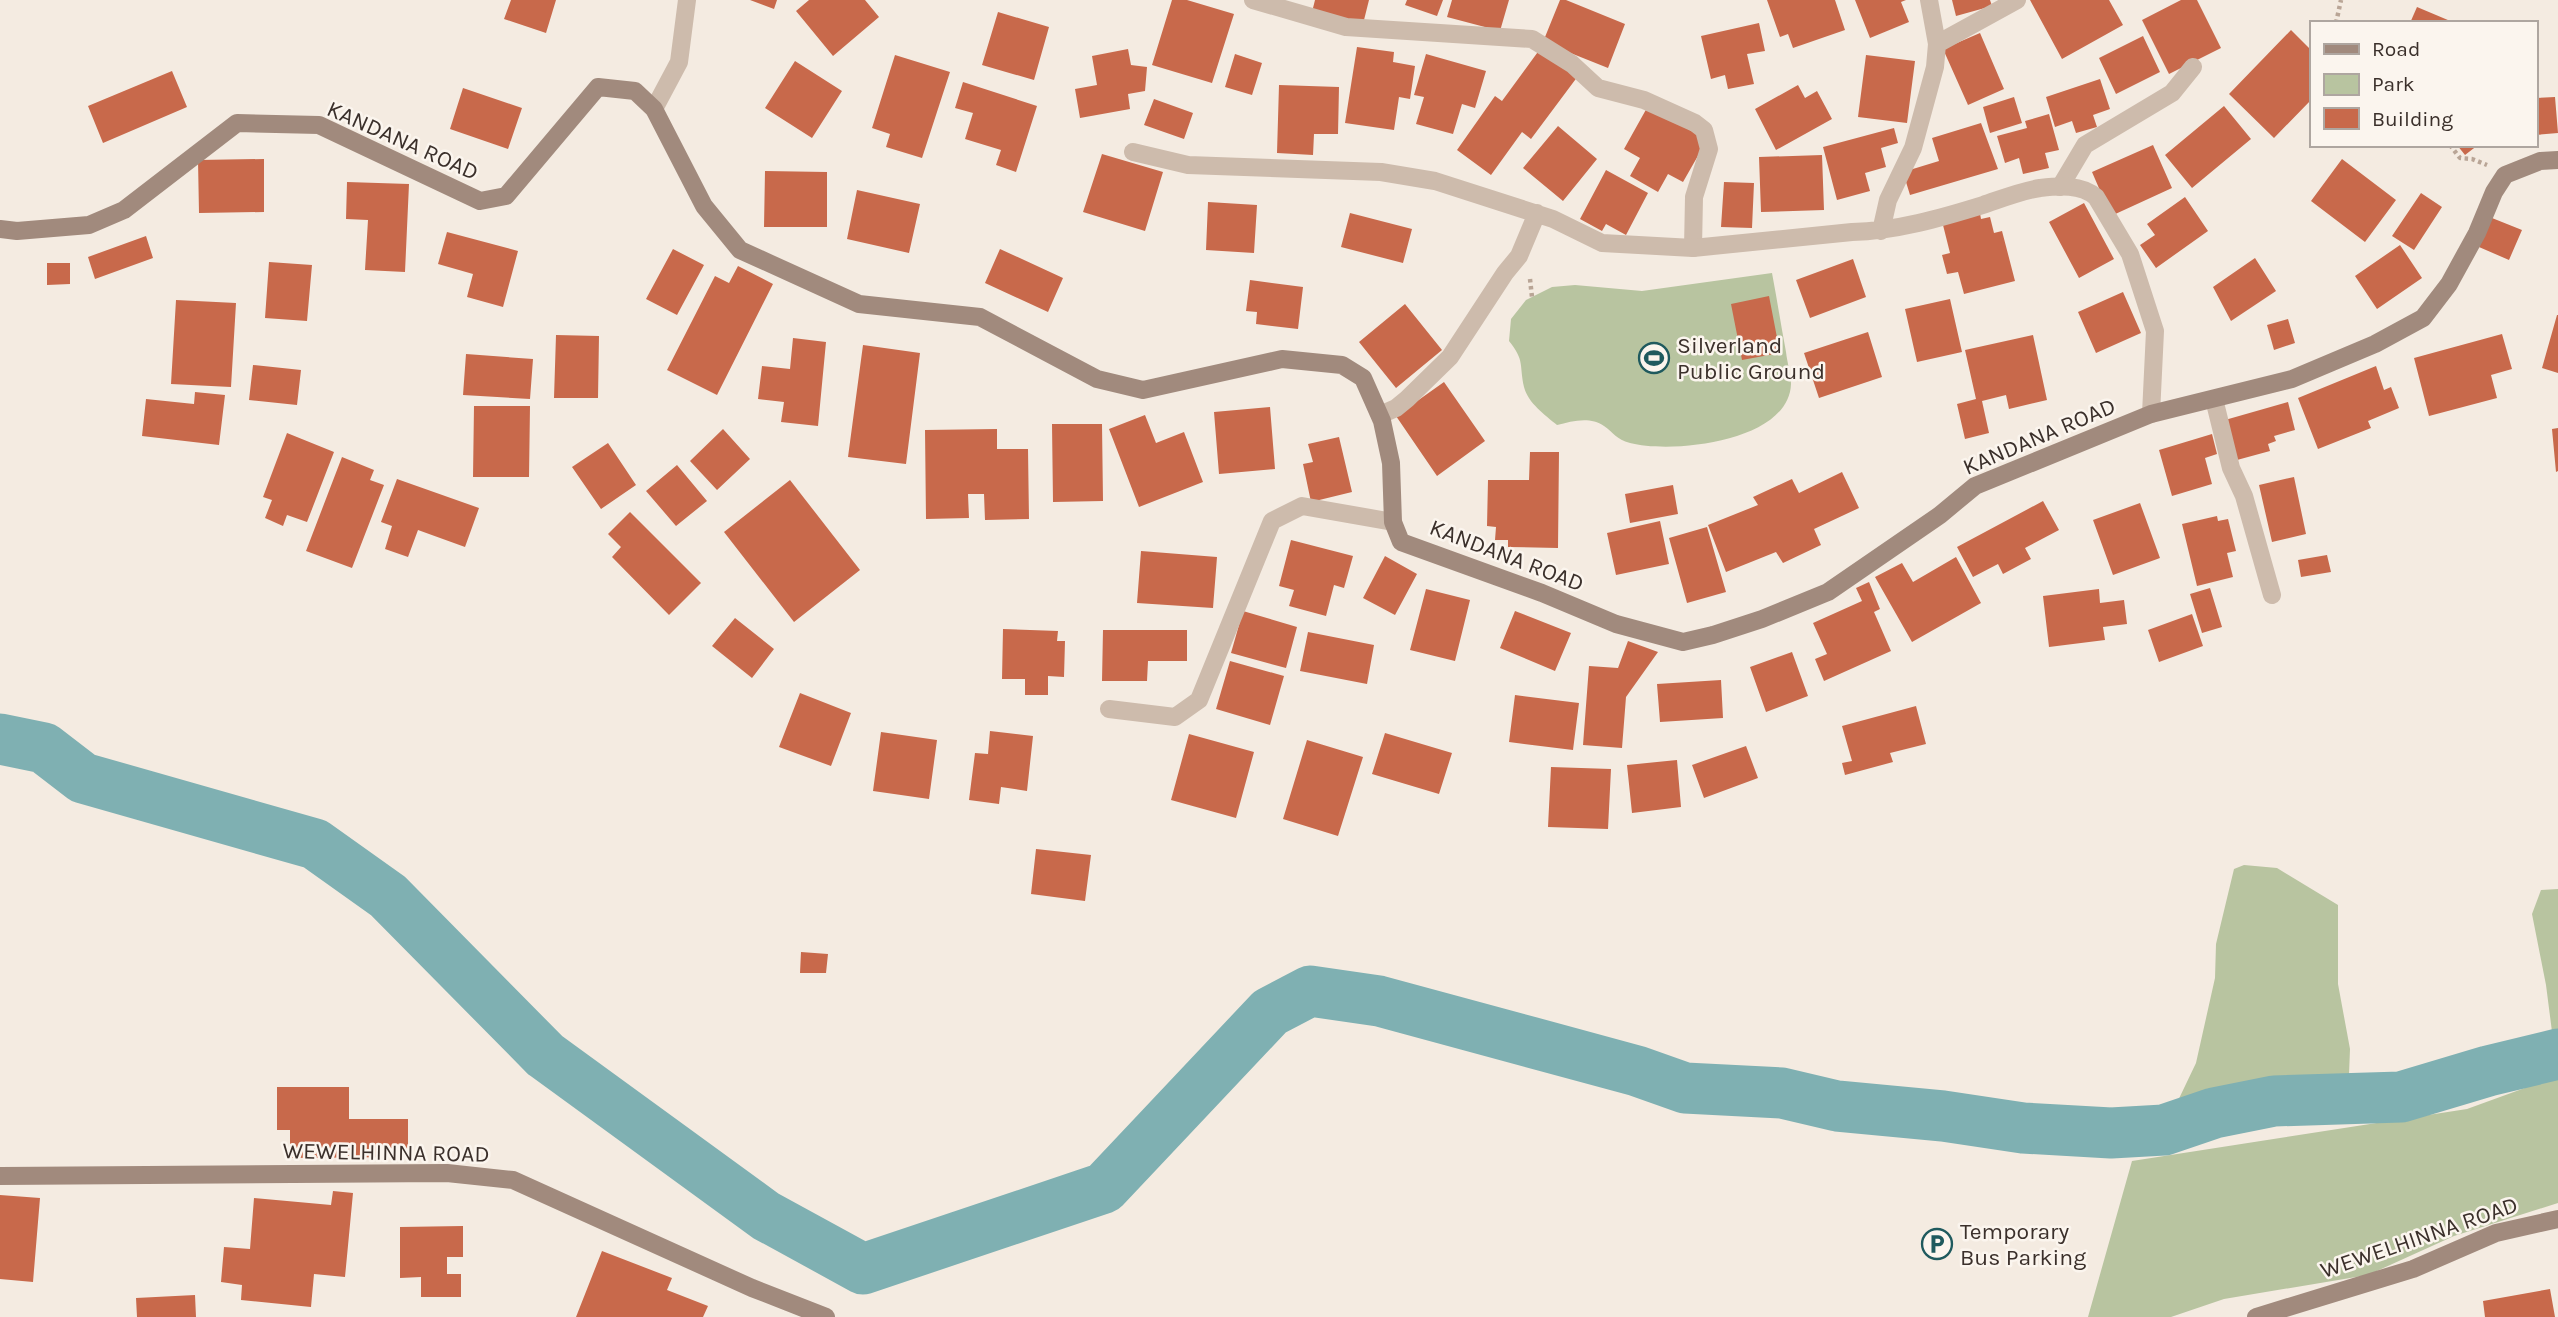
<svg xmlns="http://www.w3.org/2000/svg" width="2558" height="1317" font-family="Karla,sans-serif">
<rect width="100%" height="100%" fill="#f4ebe1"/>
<path fill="#b8c4a0" d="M1772,273C1777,299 1781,326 1786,352C1787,362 1791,374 1791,384C1789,442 1672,454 1630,443C1616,439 1614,433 1604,426C1590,416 1572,421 1557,425C1545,415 1528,403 1524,387C1519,364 1525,361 1509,341L1511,319L1526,300L1552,287L1575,285L1642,291Z
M2244,865L2277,868L2338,905V984L2350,1049L2348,1100L2274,1101L2214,1113L2164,1130L2196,1063L2215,978L2216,944L2234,869Z
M2558,889V1054L2555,1055L2546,985L2532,914L2541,890Z
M2558,1076V1203L2454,1236L2368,1275L2224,1299L2171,1317H2088L2132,1161L2467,1109Z"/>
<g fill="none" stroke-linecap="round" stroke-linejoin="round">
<path stroke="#7fb0b2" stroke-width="51" d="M0,739L44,748L83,778L315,844L388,896L545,1055L766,1216L863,1269L1104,1188L1270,1012L1310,991L1379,1001L1637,1071L1685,1088L1782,1093L1837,1106L1943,1116L2023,1128L2111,1133L2164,1130L2214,1113L2274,1101L2401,1097L2488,1071L2558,1054"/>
</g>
<path fill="#c8694b" d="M511,0H556L546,33L504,19Z
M750,0H777L774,9Z
M809,0H865L879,17L833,56L796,11Z
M1172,0H1187L1234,14L1212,83L1152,65Z
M1315,0H1369L1363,24L1312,12Z
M1407,0H1443L1437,16L1405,5Z
M1452,0H1509L1500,31L1447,17Z
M1560,0H1566L1625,24L1608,68L1543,42Z
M1767,0H1835L1845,30L1793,48L1788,34L1780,37Z
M1855,0H1906L1901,2L1909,22L1870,38Z
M1952,0H1990L1992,6L1956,16Z
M2030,0H2109L2123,25L2062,59Z
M2181,0H2197L2221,48L2169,74L2142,20Z
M2417,7L2455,23H2410Z
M998,12L1049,27L1034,80L982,65Z
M1759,23L1765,51L1747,54L1754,84L1728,89L1725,75L1711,79L1701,36Z
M2291,30L2311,50V100L2274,138L2229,94Z
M1980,33L2004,89L1968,105L1943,49Z
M2143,36L2160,72L2116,94L2099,58Z
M1357,47L1394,52L1393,62L1415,66L1410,99L1399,97L1394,130L1345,123Z
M1128,49L1131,65L1147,67L1145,91L1128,94L1130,109L1080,118L1075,89L1097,85L1092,56Z
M1540,49L1578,76L1531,139L1522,132L1491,175L1457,150L1495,96L1502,101Z
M1235,54L1262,63L1252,95L1225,87Z
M1426,54L1486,71L1475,108L1462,104L1453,134L1416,124L1424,97L1414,95Z
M895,55L950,72L922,158L886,147L890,134L872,128Z
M1866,55L1915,61L1907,123L1858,117Z
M795,61L842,91L812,138L765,108Z
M172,71L187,107L103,143L88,106Z
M2100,79L2110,109L2093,115L2097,127L2076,133L2072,121L2055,127L2046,97Z
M963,82L1037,106L1016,172L996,165L1001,150L965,139L973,113L955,108Z
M1279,85L1339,87L1338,134H1314L1313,155L1277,153Z
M1798,85L1805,98L1817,91L1832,119L1776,150L1755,109Z
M463,88L522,108L508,149L450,129Z
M2014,97L2022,123L1990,133L1983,107Z
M2555,97L2558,133L2535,135V98Z
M1154,99L1193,113L1184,139L1144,125Z
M1648,106L1707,140L1683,182L1668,174L1658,192L1630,176L1640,158L1624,149Z
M2224,106L2251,139L2192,188L2165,155Z
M2049,114L2059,150L2045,153L2049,168L2023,174L2019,158L2005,163L1997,136L2027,128L2025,121Z
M1981,123L1998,169L1910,195L1903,172L1939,161L1932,138Z
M1558,126L1597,159L1563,201L1523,168Z
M1894,128L1898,143L1881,148L1886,167L1865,173L1870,191L1837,200L1823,147Z
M2153,145L2172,188L2111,216L2092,172Z
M2457,145H2478L2465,155Z
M1102,154L1163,172L1145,231L1083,212Z
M1822,155L1824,210L1761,212L1759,157Z
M264,159V212L199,213L198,160Z
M2342,159L2396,200L2365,242L2311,201Z
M1606,170L1648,193L1626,235L1606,224L1602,231L1580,219Z
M765,171L827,172V227H764Z
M347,182L409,184L405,272L365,270L368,220L346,219Z
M1724,182L1754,183L1752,228L1721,227Z
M857,190L920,204L909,253L847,239Z
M2421,193L2442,207L2414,250L2392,236Z
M2185,197L2208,231L2156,268L2140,245L2155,235L2147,224Z
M1208,202L1257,205L1254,253L1206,250Z
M2084,203L2114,259L2079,278L2049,222Z
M1979,208L1981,219L1990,217L1994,233L2002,231L2015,281L1964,294L1958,272L1947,274L1942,255L1950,253L1941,217Z
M1350,213L1412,229L1403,263L1341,247Z
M2492,218L2522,230L2509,260L2479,247Z
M447,232L518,251L503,307L467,297L473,274L438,264Z
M146,236L153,258L95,279L88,257Z
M2400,245L2422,278L2377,309L2355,276Z
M673,249L704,265L677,315L646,299Z
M1000,249L1063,278L1048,312L985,283Z
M2255,258L2276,291L2231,321L2213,287Z
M1853,259L1866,297L1810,318L1796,280Z
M269,262L312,265L307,321L265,318Z
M47,263H70V284L47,285Z
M738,266L773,284L717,395L667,370L715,276L729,283Z
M1250,280L1303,287L1298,329L1256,324L1257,312L1246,311Z
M2123,292L2141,333L2096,353L2078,312Z
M1769,296L1780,353L1742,360L1731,304Z
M1950,299L1962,352L1917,362L1905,309Z
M176,300L236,303L231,387L171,384Z
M1405,304L1442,350L1396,388L1359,342Z
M2557,315H2558V373L2542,368Z
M2288,319L2295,343L2274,350L2267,325Z
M1868,332L1882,377L1819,398L1804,353Z
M2502,334L2512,369L2491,375L2497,398L2429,416L2414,358Z
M556,335L599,336L598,398H554Z
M2033,335L2047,400L2009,409L2006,395L1982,401L1989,433L1965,439L1957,404L1976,399L1965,350Z
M793,338L826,342L818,426L781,422L784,402L758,399L762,366L790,369Z
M863,345L920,353L906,464L848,457Z
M466,354L533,359L530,399L463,395Z
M253,365L301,370L297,405L249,400Z
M2376,366L2384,390L2391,387L2399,408L2368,421L2371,428L2318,449L2298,398Z
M1444,382L1485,441L1437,476L1396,416Z
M195,392L225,395L219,445L142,436L146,399L194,404Z
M2288,402L2295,430L2274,436L2276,441L2268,444L2270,451L2237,460L2225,420Z
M474,406H530L529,477H473Z
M1270,407L1275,469L1219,474L1214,412Z
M1145,415L1156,443L1184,432L1203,482L1139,507L1109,429Z
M1052,424H1102L1103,501L1053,502Z
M2558,428V471L2556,472L2552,429Z
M723,429L750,459L717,490L690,461Z
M997,429V449H1028L1029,519L985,520L984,494H968L969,518L926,519L925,430Z
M287,433L334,452L307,522L287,515L283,526L265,518L272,500L263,497Z
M2212,434L2217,454L2205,458L2212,484L2172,496L2159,450Z
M1339,437L1352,492L1311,502L1303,464L1313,462L1308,444Z
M608,443L636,485L601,509L572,467Z
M1530,452H1559L1558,548L1508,547V540H1495L1496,527L1487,526L1488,480H1529Z
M342,457L374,470L370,480L384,485L352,568L306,551Z
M677,465L707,501L676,526L646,491Z
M1842,472L1859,508L1814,529L1821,545L1783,563L1776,552L1726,572L1708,525L1758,505L1753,497L1792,479L1799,493Z
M2294,477L2306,534L2272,542L2259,485Z
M397,479L479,508L465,547L418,530L408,557L385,549L392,526L381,522Z
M790,480L860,570L794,622L724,532Z
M1673,485L1678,514L1630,523L1625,494Z
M2043,501L2059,530L2025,548L2031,559L2003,574L1998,564L1973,577L1957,547Z
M2140,503L2160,558L2113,575L2093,520Z
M630,512L701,583L669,615L612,557L621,547L608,534Z
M2217,516L2218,521L2228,519L2236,551L2227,553L2233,577L2197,586L2182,524Z
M1660,521L1669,564L1616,575L1607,533Z
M1707,527L1726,592L1687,603L1669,538Z
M1291,540L1353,556L1344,588L1334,585L1326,616L1289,606L1294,590L1279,586Z
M1141,551L1217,557L1213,608L1137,603Z
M2327,555L2331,572L2301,577L2298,560Z
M1385,556L1417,574L1395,615L1363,598Z
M1956,557L1981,603L1912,642L1875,577L1902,563L1913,582Z
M1869,582L1880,609L1874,612L1891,651L1824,681L1815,659L1827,654L1813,623L1862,601L1856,588Z
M2210,588L2222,627L2202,633L2190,594Z
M1426,589L1470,600L1455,661L1410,650Z
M2099,589L2100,603L2124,600L2127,624L2103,627L2105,640L2049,647L2043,596Z
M1243,611L1297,627L1286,668L1231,653Z
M1515,611L1571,633L1555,671L1500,648Z
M2192,614L2203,646L2159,662L2148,630Z
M735,618L774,649L752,678L712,646Z
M1003,629L1058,631L1057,641H1065L1064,677L1048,676V695H1025V679H1002Z
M1103,630H1187V661H1148L1147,681H1102Z
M1308,632L1374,645L1367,684L1300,671Z
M1628,641L1658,652L1626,697L1622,748L1583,745L1589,666L1618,668Z
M1792,652L1808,696L1766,712L1750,667Z
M1230,661L1284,676L1270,725L1216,709Z
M1721,680L1723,718L1660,722L1657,684Z
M800,693L851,713L831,766L779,747Z
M1515,695L1579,703L1573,750L1509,742Z
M1916,706L1926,744L1890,753L1893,762L1845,775L1842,763L1852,761L1842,726Z
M990,731L1033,736L1027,791L1001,787L999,804L969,800L975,753L988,754Z
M881,732L937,740L929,799L873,791Z
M1385,733L1452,753L1439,794L1372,774Z
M1189,734L1254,752L1236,818L1171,800Z
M1307,740L1363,757L1338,836L1283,819Z
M1746,746L1758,778L1704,798L1692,765Z
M1677,760L1681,807L1632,813L1627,765Z
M1551,767L1611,769L1608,829L1548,827Z
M1036,849L1091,855L1085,901L1031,894Z
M801,952L828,954L826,973H800Z
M277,1087H349V1119H408V1157L290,1158V1130H277Z
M333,1191L353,1193L345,1277L314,1274L311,1307L241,1300L242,1285L221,1282L224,1247L250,1249L254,1198L331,1205Z
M0,1195L40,1198L33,1282L0,1279Z
M463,1226V1257H447V1274H461V1297H421V1277L400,1278V1227Z
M602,1251L672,1278L667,1290L708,1306L703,1317H576Z
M2550,1289L2555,1317H2485L2483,1301Z
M195,1295L196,1317H137L136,1298Z"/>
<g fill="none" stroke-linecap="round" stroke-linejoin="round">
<path stroke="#b9a596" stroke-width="4.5" stroke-dasharray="3.5 3.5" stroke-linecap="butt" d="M2336,23L2341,0
M2450,145L2460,158L2472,159L2487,165
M1530,279L1532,297"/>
<path stroke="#cdbbac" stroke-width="18" d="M1253,0L1346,27L1532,39L1572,64L1598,88L1644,100L1695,123L1704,130L1709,149L1694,197L1693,248
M2060,187L2085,145L2172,93L2193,67
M2214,399L2231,468L2244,496L2272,595
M1109,709L1175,717L1199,700L1272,521L1302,506L1393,522"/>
<path stroke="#cdbbac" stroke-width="18" d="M1937,44L2017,0
M654,109L679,62L687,0
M1133,152L1188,165L1381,172L1435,181L1553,219L1602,243L1693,248L1852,232C1896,231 1941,218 1983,205C2001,199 2021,191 2040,188C2059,186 2081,184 2096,197L2130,254L2155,331L2151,414
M1881,231L1888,200L1913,148L1935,67L1937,44L1929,0
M1380,415L1396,408L1407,399L1450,357L1505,273L1519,256L1537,213"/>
<path stroke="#a18a7d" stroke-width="18" d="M0,229L17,231L89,225L124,210L237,123L319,125L480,201L506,196L598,87L635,91L654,109L704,206L740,250L859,304L980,317L1097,379L1143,390L1282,359L1342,365L1363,378L1382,421L1391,463L1393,522L1401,542L1542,593L1616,624L1683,642L1713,635L1762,619L1828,592L1940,515L1975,486L2151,414L2292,379L2375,344L2423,318L2449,284L2477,233L2494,192L2505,175L2540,161L2558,160
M0,1176L447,1173L513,1180L752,1288L826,1317
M2256,1317L2413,1269L2496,1233L2558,1219"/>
</g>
<defs>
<g id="stadium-ring" transform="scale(1.575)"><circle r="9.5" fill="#fbf5ee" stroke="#1f5a5e" stroke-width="1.5"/><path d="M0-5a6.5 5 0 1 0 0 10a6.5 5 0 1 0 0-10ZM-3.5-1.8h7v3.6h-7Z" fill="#1f5a5e"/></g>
<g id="parking-ring" transform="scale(1.575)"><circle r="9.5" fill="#fbf5ee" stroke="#1f5a5e" stroke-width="1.5"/><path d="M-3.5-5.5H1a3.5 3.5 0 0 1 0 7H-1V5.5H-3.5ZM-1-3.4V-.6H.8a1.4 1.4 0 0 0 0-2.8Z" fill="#1f5a5e"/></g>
</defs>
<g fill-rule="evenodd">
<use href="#stadium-ring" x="1654" y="358"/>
<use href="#parking-ring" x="1937" y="1244"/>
</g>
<g text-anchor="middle" stroke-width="5" stroke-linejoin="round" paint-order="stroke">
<g font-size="23" fill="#3b302b" stroke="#fbf5ee">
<text transform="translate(403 140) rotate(24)" y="8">KANDANA ROAD</text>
<text transform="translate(2039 436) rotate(-23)" y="8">KANDANA ROAD</text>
<text transform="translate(1507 555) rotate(21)" y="8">KANDANA ROAD</text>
<text transform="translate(386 1152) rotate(1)" y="8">WEWELHINNA ROAD</text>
<text transform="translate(2419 1237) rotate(-19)" y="8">WEWELHINNA ROAD</text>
</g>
<g font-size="23" fill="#3b302b" stroke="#fbf5ee" text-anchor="start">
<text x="1677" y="353">Silverland<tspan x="1677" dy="26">Public Ground</tspan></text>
<text x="1960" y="1239">Temporary<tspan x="1960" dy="26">Bus Parking</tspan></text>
</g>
</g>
<rect x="2310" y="21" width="228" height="126" fill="#fbf5ee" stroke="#aea6a0" stroke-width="2"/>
<rect x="2324" y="44" width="35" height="10" fill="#a18a7d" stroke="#aea6a0" stroke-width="2"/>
<text x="2372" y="56" font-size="21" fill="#3b302b">Road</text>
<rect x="2324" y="74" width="35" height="21" fill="#b8c4a0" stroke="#aea6a0" stroke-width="2"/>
<text x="2372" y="91" font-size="21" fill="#3b302b">Park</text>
<rect x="2324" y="108" width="35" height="21" fill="#c8694b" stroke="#aea6a0" stroke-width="2"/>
<text x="2372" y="126" font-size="21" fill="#3b302b">Building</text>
</svg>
